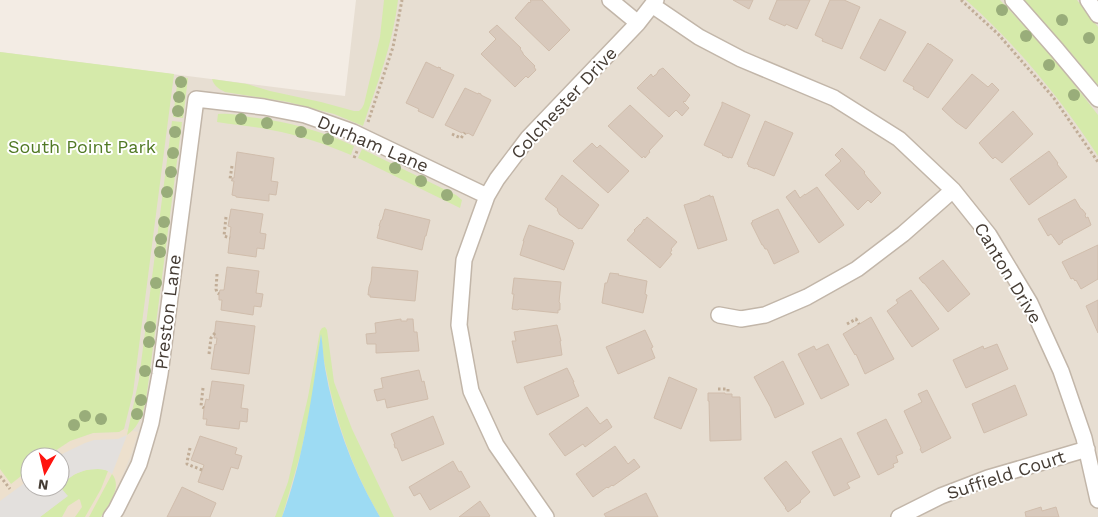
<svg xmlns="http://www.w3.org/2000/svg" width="1098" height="517" font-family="'Work Sans',sans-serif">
<rect width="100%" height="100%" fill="#f3ece4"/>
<path fill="#e7ded2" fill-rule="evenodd" d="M356,0H1098V517H0V52L345,96ZM30,457H60V487H30Z"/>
<path fill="#ede0cd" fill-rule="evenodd" d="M0,378L54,451L70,441L93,433L119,432L124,429L138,432L132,452L117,489L101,517H0ZM30,457H60V487H30Z"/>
<path fill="#d5eaaa" d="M384,0H398C393,44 377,84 363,126L334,114L288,102L225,92C219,89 214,86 212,79L247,84L270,91L321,102L354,111H359L362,108L364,104L380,37Z
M966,0H1000L1053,57L1098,115V156C1061,99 1017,45 966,0Z
M1022,0H1077L1098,27V86L1072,54Z
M0,52L174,74L133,393L124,429L119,432L93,433L70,441L46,457H30V469L11,484L0,469Z
M178,77L188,78L183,118L173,117Z
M218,114C229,113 239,115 249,117C286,121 321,131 354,146L351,155C325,144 299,135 271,130C253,126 235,125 217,122Z
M172,121L182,122L149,378C146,398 145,423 127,435L139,379Z
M362,149L456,195L462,200L460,208L358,158Z
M325,327L327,330L334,382L352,429L394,517H380C353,471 336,422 326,370C323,359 323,347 321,336L312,399L301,452L282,517H275L288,482L308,397L320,331L322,328Z
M91,469H102L108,471L101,489L85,517H75L82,507L80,500L79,499L68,506L62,517H40L67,496L61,488L62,484C70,476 79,471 91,469Z
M112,474C123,487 108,505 101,517H89Z"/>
<path fill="#e3e0dd" d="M127,435L112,474L106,470L98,469L86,470L75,474L61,484V488L68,496L40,517H0V501L30,479V487H60V457H58L64,453L85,443L94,440L118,439Z"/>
<path fill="#9ddbf3" d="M321,334C323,345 323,357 325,368C334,420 353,471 380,517H282C304,458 312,395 321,334Z"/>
<path fill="#d8c9bc" stroke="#d0bdac" d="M530,0H542L570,30L549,51L515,18L529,2L530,3L531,1Z
M733,0H753L749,9Z
M777,0H810L797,29L786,24L785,26L769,19Z
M830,0H844L860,7L842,49L822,41L823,39L815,35Z
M880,19L906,32L885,71L860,58Z
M497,25L521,48L520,49L523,53V54L535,66L534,67L536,70L528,78L526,76L515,87L481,54L496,39L489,32Z
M928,43L930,45V44L953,60L928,98L913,89L914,87L903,81Z
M426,62L438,68V67L441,68L440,69L454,75L433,118L418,111L419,109L406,103Z
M663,68L690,95L685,102L684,101L683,102L689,108L682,116L676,110L669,117L637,88L651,74L653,77L655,75H656L659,70Z
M972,74L988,87L992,83L999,90L966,129L956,122L942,109Z
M465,88L478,94V93L481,94V95L491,100L473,136L468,133L467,134L463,132L462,133L445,125Z
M722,102L750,115L732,158L729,157V158L722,155L723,154L704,145L722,105Z
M630,105L663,136L649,151L650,152L645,158L644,156L642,158L608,126Z
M1013,111L1033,134L1002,163L995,157L993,159L991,157L979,143Z
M765,121L793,133L774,176L755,168V169L748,166L749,165L747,164Z
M592,143L597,148L600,145L629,171L608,193L573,161Z
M842,148L865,172L864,173L867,177L881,193L871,203L868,200L858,210L825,175L841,161L835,155Z
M1049,151L1058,163L1057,164L1067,177L1029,205L1010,179Z
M237,152L274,158L271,181L278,182L276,195L269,194V201L236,197V196L232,195L234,181H232V178H234Z
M562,175L599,205L582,229L580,228L579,229L559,214V213L557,210L558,209L545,199Z
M817,187L844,225L819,243L786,197L795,190L800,198L805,194V195Z
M710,195V197L713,196L727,240L698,249L684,205L700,200V199Z
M1075,199L1081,209H1082L1086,214L1085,215L1086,218L1088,217L1091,225L1062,241L1063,242L1059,245L1051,234L1048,236L1038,219Z
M231,209L263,214L260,233L266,234L264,249L257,248L256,257L228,253L231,227L228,226Z
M385,209L430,220L426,236H425L422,250L377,238L380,226H379L381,220H382Z
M778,209L799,252L774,264L767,249H765L763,245H762L751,223L753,222L752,221Z
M647,217L677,242L671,249L672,250L670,253L672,254L660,268L627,240L635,231L634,230L640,224V225L644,219L645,220Z
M529,225L573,241L572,242L574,243L564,270L520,255L524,241H523Z
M1098,245V279L1081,289L1076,280L1075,281L1073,278L1071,279L1062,262Z
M943,260L970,294L948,312L924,283H923L919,278Z
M227,267L259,271L256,293L263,294L261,307L254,306L253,315L221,310L222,300H219V294L220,290H224Z
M372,267L418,271L415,301L370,297V295H368L369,287L371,281Z
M610,273L619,274L618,275L647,281L645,294L647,295L643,313L602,303L605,283H607Z
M514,278L561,282L559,302L560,303V310H558V313L519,309L518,310L512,309L514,294H512Z
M911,290L939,329L912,347L887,311L898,303L896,300Z
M1098,300V333L1086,306Z
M871,317L894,359L865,374L856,354L855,355L843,334Z
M401,319V321H407V319H413L414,332H417L419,351L376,353V344H367L366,334L376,333L375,323Z
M216,321L255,326L249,374L211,369L215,344L216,345L217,338H214Z
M557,325L561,341H560L562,355L517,363L512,341H516L514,332Z
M645,330L653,347L651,348L655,358L618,374L606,347Z
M828,344L849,385L821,399L798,354L814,346L816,350Z
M997,344L1008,369L966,388L953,360L983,346L984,349Z
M783,361L804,404L775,418L771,409V408L754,377Z
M567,368L574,382H573L579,396L537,415L529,399L524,387Z
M419,370L422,382L424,381L428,399L387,408L385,399L377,401L374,390L383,388L381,378Z
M669,377L697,389L681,429L654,418Z
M212,381L244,385L241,408L248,409L247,422L240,421L239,429L206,425L207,419H203L204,408L206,399L209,400Z
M1015,385L1027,415L984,433L972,404Z
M927,390L951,438L922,453L920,449L921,448L904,411L922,402L918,394Z
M708,393H725V394H732V397H740L741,440L710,441L709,401H708Z
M587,407L600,424L607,419L612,427L585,447L583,444L565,456L549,434Z
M433,416L444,444L402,461L397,448H395L394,444H395L391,434Z
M886,419L903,453L896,456L898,462L893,464L894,467L878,475L857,433Z
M200,436L237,448L235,454L242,456L238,469L231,467L223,490L198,482L204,465L191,460Z
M841,438L860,477L847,483L850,488L834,496L812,452Z
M615,446L628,464L634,459L640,467L613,486L612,485L608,488L607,487L593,497L576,474Z
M453,461L459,472L461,471L470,487L430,510L420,493L414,496L409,487Z
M786,461L810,492L800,501L801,502L788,512L785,508H786L764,478Z
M182,487L216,503L210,517H167Z
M646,493L658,517H606L604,514Z
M480,501L490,516L488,517H459Z
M1041,507L1042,511L1056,507L1059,517H1026L1025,512Z"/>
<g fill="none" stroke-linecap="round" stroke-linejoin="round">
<g stroke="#c2b6a9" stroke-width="18">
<path id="street" d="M610,0L638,23
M1013,0L1057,50L1098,99
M1088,0L1098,15
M652,5L699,37L741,59L834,98L899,139L953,190L989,235L1030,303L1061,371L1084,438L1098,500
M719,315L741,319L765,315L807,297L857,269L903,234L953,190
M111,517L116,510L139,464L151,423L160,374L196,99L264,107L305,115L353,132L487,196
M546,517L496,445L471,391L459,325L464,260L487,196L497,179L528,138L638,23L656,0
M899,517L941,496L988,478L1087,449"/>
</g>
<path stroke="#c1ad97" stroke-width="3" stroke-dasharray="2.5 2.5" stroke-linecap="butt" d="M961,0L998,34L1053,97L1098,162
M368,122L393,47L402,0
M452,134L461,138L465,133
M354,158L358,149
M232,166L230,179L232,180
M226,217L224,236L230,238
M217,274L216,289L217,293L219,294
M847,324L856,319L859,324
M209,354L211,338L215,333
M203,388L201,406L204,408
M718,389H728V394
M190,448L187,462V464L202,470
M0,476L10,489"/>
<use href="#street" stroke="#fff" stroke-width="15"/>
</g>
<g fill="#99ad7a">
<circle cx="1002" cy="10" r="6"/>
<circle cx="1062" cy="20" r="6"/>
<circle cx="1026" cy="36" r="6"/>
<circle cx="1089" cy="38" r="6"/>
<circle cx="1049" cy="65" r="6"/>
<circle cx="181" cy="82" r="6"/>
<circle cx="1074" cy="95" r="6"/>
<circle cx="179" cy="97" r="6"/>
<circle cx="178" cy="111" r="6"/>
<circle cx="241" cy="119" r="6"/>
<circle cx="267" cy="123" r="6"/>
<circle cx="175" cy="132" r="6"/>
<circle cx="301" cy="132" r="6"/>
<circle cx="328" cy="139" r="6"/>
<circle cx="173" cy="153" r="6"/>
<circle cx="395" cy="168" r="6"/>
<circle cx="171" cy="172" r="6"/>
<circle cx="421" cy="181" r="6"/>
<circle cx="167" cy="192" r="6"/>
<circle cx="447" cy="195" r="6"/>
<circle cx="164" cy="222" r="6"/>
<circle cx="161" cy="239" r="6"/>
<circle cx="160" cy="252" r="6"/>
<circle cx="156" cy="283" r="6"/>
<circle cx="150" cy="327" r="6"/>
<circle cx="149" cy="342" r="6"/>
<circle cx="145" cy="371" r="6"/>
<circle cx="141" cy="400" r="6"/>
<circle cx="137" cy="414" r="6"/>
<circle cx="85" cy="416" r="6"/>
<circle cx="101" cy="419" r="6"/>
<circle cx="74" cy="425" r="6"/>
</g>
<g text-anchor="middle" stroke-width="4" stroke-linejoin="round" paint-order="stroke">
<g font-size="18" fill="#453c34" stroke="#fff">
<text transform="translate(564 103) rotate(-47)" y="6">Colchester Drive</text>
<text transform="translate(373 144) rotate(23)" y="6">Durham Lane</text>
<text transform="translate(1008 273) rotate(59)" y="6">Canton Drive</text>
<text transform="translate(168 312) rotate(-83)" y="6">Preston Lane</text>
<text transform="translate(1006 475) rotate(-18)" y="6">Suffield Court</text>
</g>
<g font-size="18" fill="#507924" stroke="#fff">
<text x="82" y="153">South Point Park</text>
</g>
</g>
<g transform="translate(45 472) rotate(188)"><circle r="24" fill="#ffffff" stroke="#b5b1ae"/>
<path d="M0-4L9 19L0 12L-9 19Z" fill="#ff140f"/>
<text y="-8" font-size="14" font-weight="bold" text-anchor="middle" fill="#453c34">N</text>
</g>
</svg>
